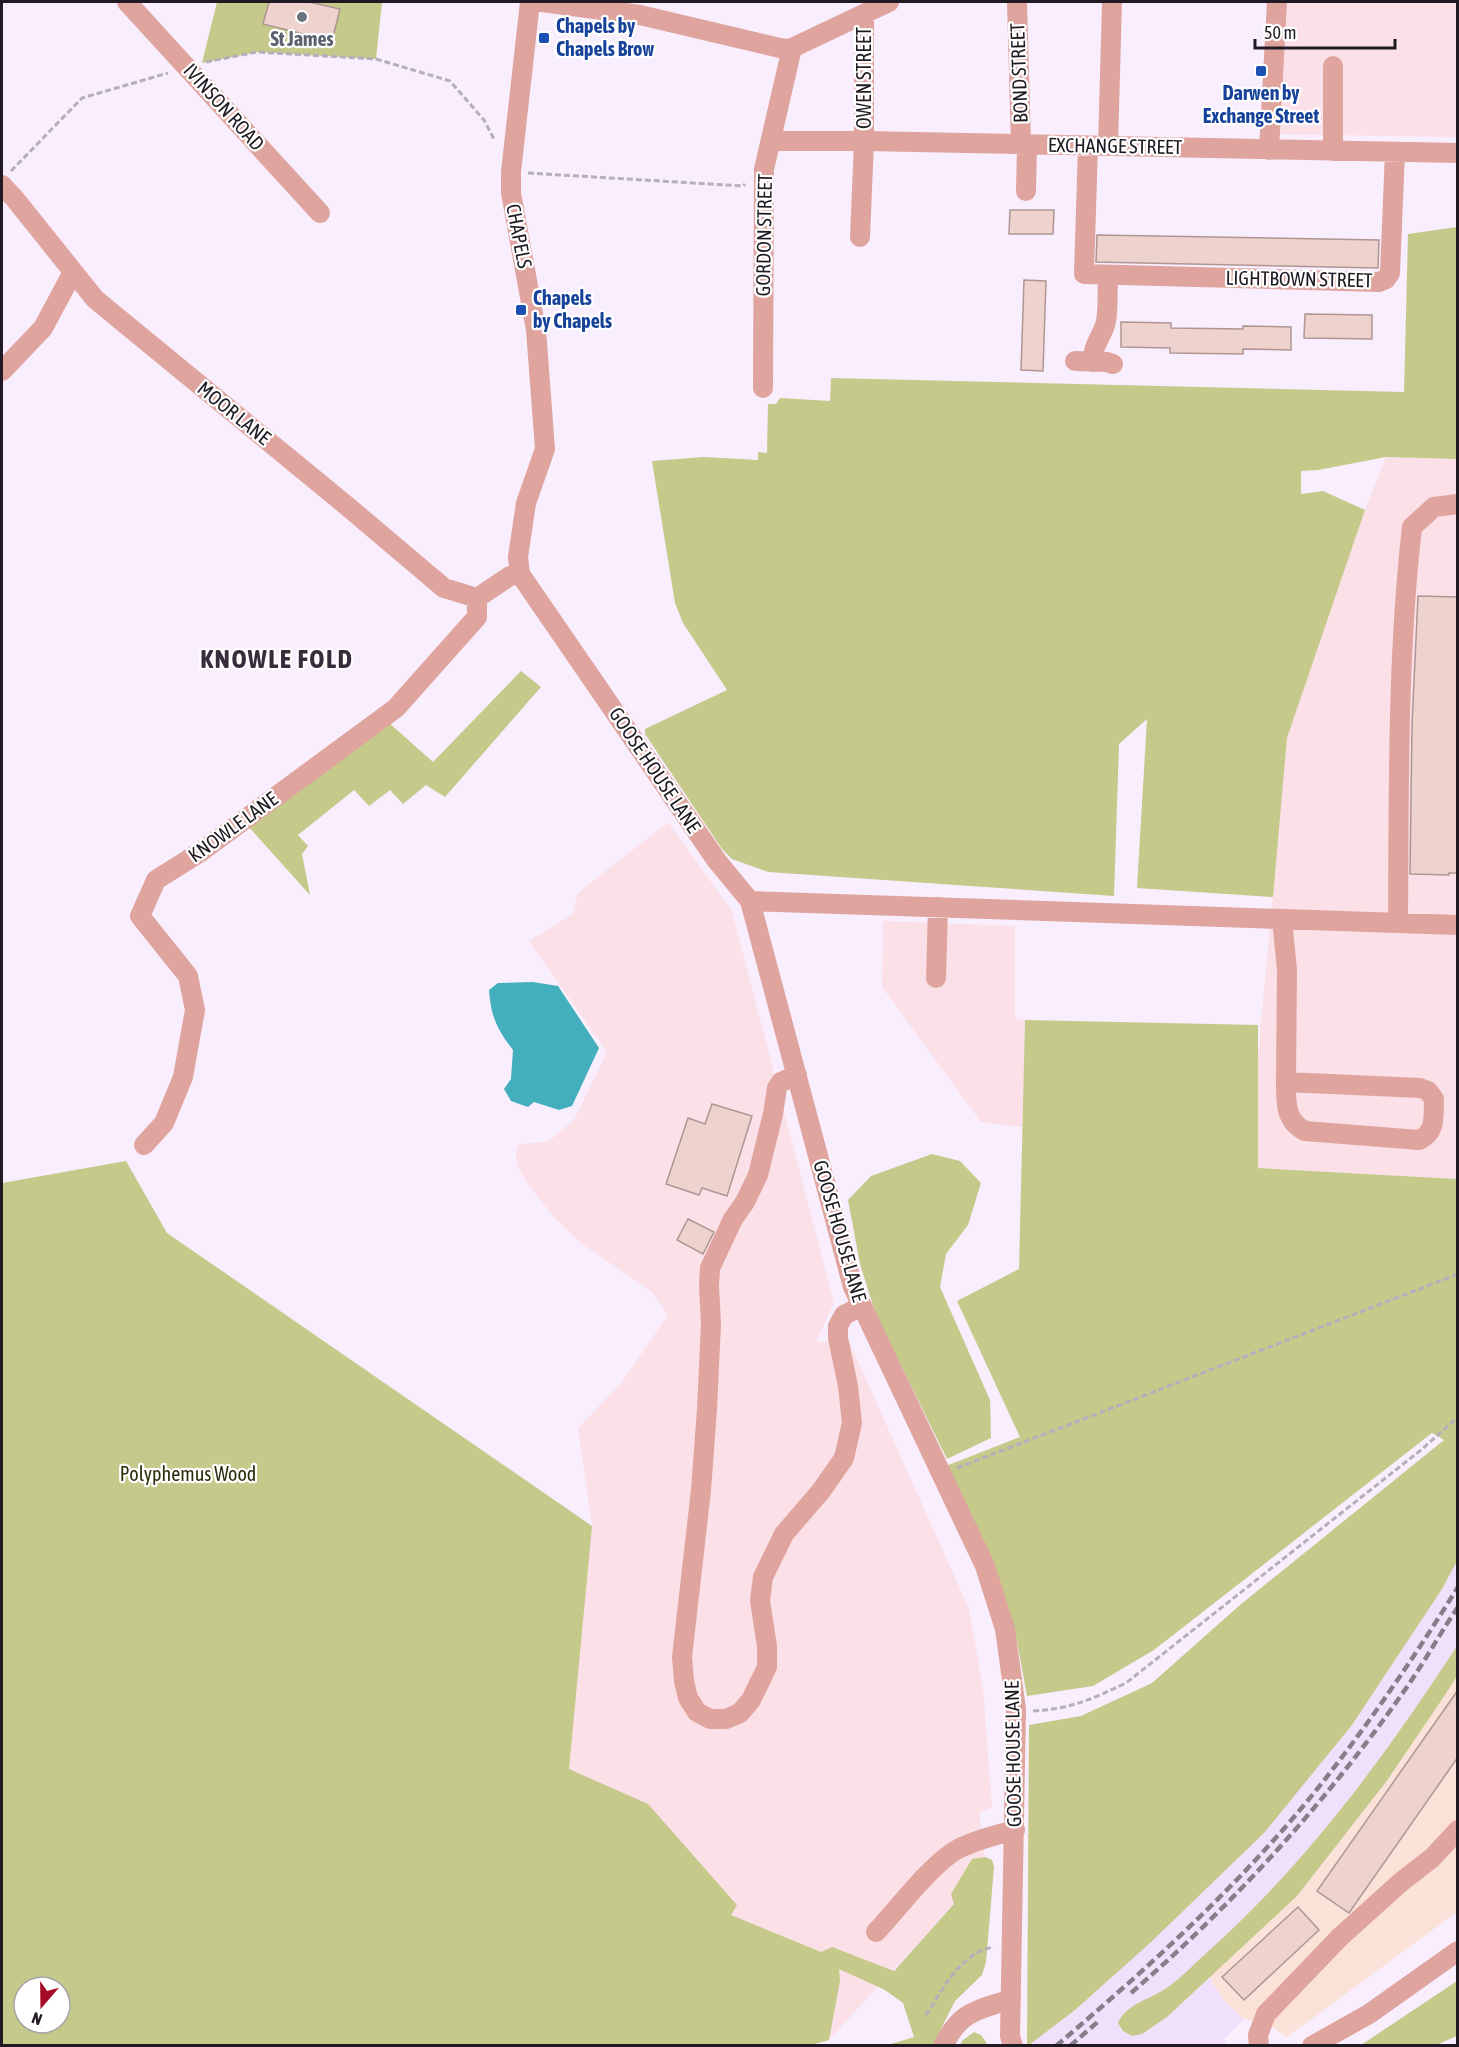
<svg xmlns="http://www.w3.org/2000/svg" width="1459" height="2047" font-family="'Asap Condensed',sans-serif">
<rect width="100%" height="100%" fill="#f8eefe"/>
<path fill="#fbe2d8" d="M1457,1676V1912L1287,2037L1270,2026L1244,2019L1224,2001L1209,1976L1297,1896L1386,1782Z"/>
<path fill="#fbe0e7" d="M1277,2H1457V137L1270,134Z
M1386,457L1457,459V1179L1258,1168L1257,1068L1287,738L1365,510Z
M668,822L732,911L834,1303L816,1342L849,1341L969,1609L983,1688L992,1807L979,1813L985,1857L972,1859L954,1904L829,2040L840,1981L530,1909L592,1526L578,1428L622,1382L668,1315L652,1292L581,1243L555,1218L529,1186L518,1167L516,1155L518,1145L549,1141L574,1120L607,1052L529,941L573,914L578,893Z
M883,921L1015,926V1019L1025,1020L1023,1127L981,1122L882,987Z"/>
<path fill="#f1e0fb" d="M1457,1508V1676L1386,1782L1297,1896L1209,1976L1224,2001L1244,2019L1224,2039L1227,2045L1027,2046Z"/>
<path fill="#c5c98a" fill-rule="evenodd" d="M217,2H382L376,59L257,52L202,63Z
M1457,227V459L1386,457L1318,470L1301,471V494L1323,491L1365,510L1287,738L1273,897L1137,888L1147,719L1119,744L1114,896L768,872L732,859L722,849L645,734V729L727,690L683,623L675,603L652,461L704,457L758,460V452L767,453L768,404H776L780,398L830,401L831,378L1404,392L1408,234Z
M521,671L541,687L445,797L426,785L403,804L390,790L369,806L354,790L298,835L308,846L302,854L310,895L247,825L388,722L433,762Z
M1025,1020L1258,1025V1168L1457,1179V1561L1442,1589L1352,1725L1264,1833L1150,1943L1075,2010L1029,2045H1027L1029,1725L1081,1716L1152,1683L1240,1605L1444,1440L1432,1433L1154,1650L1093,1686L1027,1696L1016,1636L993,1563L946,1466L1020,1437L957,1301L1019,1269Z
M932,1154L960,1161L981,1183L968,1225L946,1254L940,1287L990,1400L991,1438L947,1459L876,1315L860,1264L848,1200L871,1176Z
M126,1161L167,1233L592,1526L569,1769L648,1804L737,1905L731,1915L821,1952L832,1947L894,1971L954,1904L951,1894L972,1859L985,1857L992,1860L994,1867L986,1962L982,1975L955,2001L933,2045H888L914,2037L903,2003L885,1990L839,1969L840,1981L829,2040L811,2045L2,2046V1183ZM24,1987H60V2023H24Z
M1457,1646V1676L1447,1692L1386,1782L1297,1896L1167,2017L1142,2034L1132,2036L1123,2031L1118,2023C1126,2004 1149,2000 1165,1989C1179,1980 1191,1967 1203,1956C1304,1867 1384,1758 1457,1646Z
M1457,1981V2036L1436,2045H1361Z
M974,2032L981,2035L988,2045H960L963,2040Z"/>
<path fill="#43afbc" d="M533,982L558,986L599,1048L572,1106L559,1110L534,1102L528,1107L511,1101L504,1089L511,1079L513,1050C497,1029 491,1017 489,990L498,983Z"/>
<path fill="#edd2ce" stroke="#af9693" stroke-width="1.5" d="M269,2H309L340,9L332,41L263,24Z
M1010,210H1054L1053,234H1009Z
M1097,235L1379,240L1378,268L1096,262Z
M1024,280L1046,281L1043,371L1021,370Z
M1305,314L1372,315V339L1304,338Z
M1121,322L1171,323V328L1243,329V326L1291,327V350L1243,349V354L1170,353V348L1121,347Z
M1418,596L1458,597V873H1449V875L1410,874L1412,725Z
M712,1104L752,1116L727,1196L702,1188L699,1195L666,1184L688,1118L705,1124Z
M688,1219L714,1232L703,1254L677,1240Z
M1458,1690V1757L1349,1913L1317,1891Z
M1298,1907L1319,1930L1244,2000L1222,1977Z"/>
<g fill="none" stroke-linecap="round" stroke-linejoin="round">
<path stroke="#b6aebb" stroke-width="3" stroke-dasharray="6 3" stroke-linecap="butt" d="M206,62L257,52L376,59L450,81L484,120L495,141
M11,171L82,98L168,73
M528,173L743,186L745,184
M957,1468L1458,1274
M1033,1711C1071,1709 1092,1699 1126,1683L1421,1450L1458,1417
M926,2015C944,1988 960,1953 994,1947"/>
<path stroke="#dfa49e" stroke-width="20" d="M127,2L320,213
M530,2L511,172V193L536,330L545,449L526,503L518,557L520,574L717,861L750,901L853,1287L985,1566L1005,1629L1016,1709L1010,2036L1013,2046
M542,2L640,15L784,49L792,48L889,2
M1017,2L1021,145
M772,141H864L1458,153
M1088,146L1084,274L1379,282L1386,279L1390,273L1395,152
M1108,146L1112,2
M1269,150L1277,2
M1333,151V66
M2,185L15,199L95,299L347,506L444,588L477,598
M1026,191L1027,145
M860,237L864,141V14
M1075,361L1107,362L1113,364
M1093,362C1092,346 1101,338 1105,325C1109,313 1107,289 1108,275
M2,371L43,328L73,272
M763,388L764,169L792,48
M750,901L1458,925
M1282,919L1287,970L1286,1082C1286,1102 1285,1121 1305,1131L1419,1140C1437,1131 1433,1117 1434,1099L1428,1091L1420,1088L1286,1082
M1398,923C1399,791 1397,659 1412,527L1434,507L1458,504
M936,978L938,907
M797,1075L781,1082L777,1088L773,1114L758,1175L745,1202L733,1219L710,1268L709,1286L711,1324L707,1409L701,1490L682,1657L684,1681L688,1698L697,1712L710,1719H726L740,1713L751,1700L767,1667V1646L760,1601L763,1577L784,1534L821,1491L844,1458L852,1423L848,1386L838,1338V1326L844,1315L862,1306
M144,1145L164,1123L183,1077L195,1010L188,976L140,916L156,880L202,851L396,708L477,617V598L510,576L520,574
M876,1932C897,1910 932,1863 958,1849C976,1840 995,1835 1015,1830
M943,2046C961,2010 976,2011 1011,1999
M1259,2046L1258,2035L1266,2014L1340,1937L1401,1882L1432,1858L1458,1830
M1312,2046L1369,2014L1458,1951"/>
<path stroke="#867f8a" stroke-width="4.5" stroke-dasharray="9 4.5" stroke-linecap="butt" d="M1131,1993C1236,1902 1330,1798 1409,1684C1426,1659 1441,1632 1458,1607
M1056,2046C1149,1967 1241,1884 1318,1788C1369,1724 1415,1656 1458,1587
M1070,2046L1100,2020"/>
</g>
<circle fill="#6b7280" stroke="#fff" stroke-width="2" cx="302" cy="17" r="6"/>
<g fill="#1a4fb4" stroke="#fff" stroke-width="2">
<rect x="538" y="32" width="12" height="12" rx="3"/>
<rect x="1255" y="65" width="12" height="12" rx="3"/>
<rect x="515" y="304" width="12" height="12" rx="3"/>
</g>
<g text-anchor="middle" stroke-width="4.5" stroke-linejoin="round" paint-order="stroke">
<g font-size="20" font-weight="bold" fill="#164399" stroke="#fff" text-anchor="start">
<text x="556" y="33">Chapels by<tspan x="556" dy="23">Chapels Brow</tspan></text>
<text x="1261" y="100" text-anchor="middle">Darwen by<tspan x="1261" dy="23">Exchange Street</tspan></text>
<text x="533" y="305">Chapels<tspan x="533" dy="23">by Chapels</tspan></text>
</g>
<g font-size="20" font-weight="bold" fill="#5b616d" stroke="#fff">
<text x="302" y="46">St James</text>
</g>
<g font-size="20" fill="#201b23" stroke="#fff">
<text transform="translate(1019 73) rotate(-92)" y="7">BOND STREET</text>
<text transform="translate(864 78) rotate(-90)" y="7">OWEN STREET</text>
<text transform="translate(224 107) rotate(48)" y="7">IVINSON ROAD</text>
<text transform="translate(1115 146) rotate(1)" y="7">EXCHANGE STREET</text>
<text transform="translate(764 235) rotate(-89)" y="7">GORDON STREET</text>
<text transform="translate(519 236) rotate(79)" y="7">CHAPELS</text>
<text transform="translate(1299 279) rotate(1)" y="7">LIGHTBOWN STREET</text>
<text transform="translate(234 413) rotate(39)" y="7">MOOR LANE</text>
<text transform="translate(655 770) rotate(56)" y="7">GOOSE HOUSE LANE</text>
<text transform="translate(233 827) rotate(-36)" y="7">KNOWLE LANE</text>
<text transform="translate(840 1231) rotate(74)" y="7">GOOSE HOUSE LANE</text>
<text transform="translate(1013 1754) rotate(-91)" y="7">GOOSE HOUSE LANE</text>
</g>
<g font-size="20" fill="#2c2d0b" stroke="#fff">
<text x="188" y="1481">Polyphemus Wood</text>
</g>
<g font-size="26" font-weight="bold" letter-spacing="1.5" fill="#362c3c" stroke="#fff">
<text x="277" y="668">KNOWLE FOLD</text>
</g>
</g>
<rect width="1459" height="2047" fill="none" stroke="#201b23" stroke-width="6"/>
<g transform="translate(42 2005) rotate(200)"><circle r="28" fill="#ffffff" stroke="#a6a4a7" stroke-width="1.5"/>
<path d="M0-4.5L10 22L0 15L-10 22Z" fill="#a50b27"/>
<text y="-9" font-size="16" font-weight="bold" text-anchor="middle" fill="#201b23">N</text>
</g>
<path d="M1255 39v9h140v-9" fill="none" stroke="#201b23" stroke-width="3"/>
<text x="1264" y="39" font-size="18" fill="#201b23" stroke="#ffffff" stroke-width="4.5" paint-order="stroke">50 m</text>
</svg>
